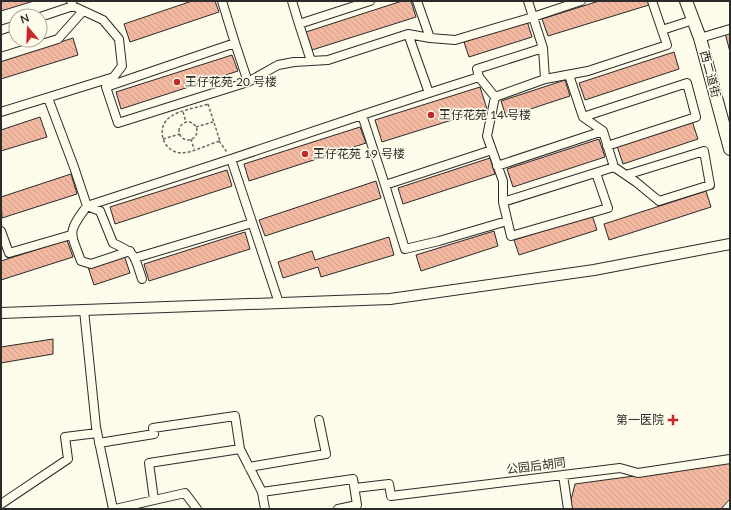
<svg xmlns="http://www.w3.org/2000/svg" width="731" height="510" font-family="Lato,'Noto Sans SC',sans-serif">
<defs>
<pattern id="building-back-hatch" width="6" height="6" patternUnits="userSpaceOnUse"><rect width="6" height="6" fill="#f2b8a0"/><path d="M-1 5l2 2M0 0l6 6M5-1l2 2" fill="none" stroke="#d09e8a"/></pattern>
</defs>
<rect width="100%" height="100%" fill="#fdfbea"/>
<path fill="url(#building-back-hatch)" stroke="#2b2b2b" d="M1,1H34L1,11Z
M192,1H215L219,12L130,42L124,24Z
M402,1H411L416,17L312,50L306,32Z
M599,1H648L649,5L548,36L542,19Z
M527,21L532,37L469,57L464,42Z
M730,32V52L725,33Z
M73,38L78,55L1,79V61Z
M674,52L679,69L585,100L579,83Z
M232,55L238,71L121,109L116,92Z
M565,80L570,96L506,117L501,101Z
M480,87L487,109L382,142L375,120Z
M40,117L47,137L1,151V130Z
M692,121L698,139L623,164L617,146Z
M360,127L366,143L249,181L244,164Z
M599,139L605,157L513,187L507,169Z
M490,158L495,174L403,204L398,188Z
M227,170L232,186L115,224L110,207Z
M71,174L77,194L2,218L1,197Z
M376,181L381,198L265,236L259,220Z
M706,191L711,207L609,240L604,224Z
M592,215L597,230L519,255L514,240Z
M494,231L498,246L421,271L416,255Z
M245,232L250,249L149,281L144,264Z
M389,237L394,255L321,277L318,267L283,278L278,262L312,251L315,260Z
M67,240L73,257L1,280V261Z
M124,255L130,273L94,285L88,267Z
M53,339V354L1,363V347Z
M730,463V499L721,509H570V504L575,484Z"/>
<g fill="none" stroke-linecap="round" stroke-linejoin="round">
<g stroke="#2b2b2b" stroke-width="10">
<path id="minor" d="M71,1L73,6L103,20L119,39L122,66L106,87L118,123L248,82
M222,1L235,43
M292,1L299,24
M417,1L430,38
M581,1L533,17L543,48L545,79L588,71L667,45L652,1
M40,17L73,6
M1,30L16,25
M662,30L693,20
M408,34L429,93L479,77L477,69L543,48
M700,38L730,29
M1,57L58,39L83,11
M311,61L299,24L370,1
M569,75L583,117L603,131L614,167L636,182L659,201L710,185L704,151L626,175
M479,77L495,97L545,79
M106,87L235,43L248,82L278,65L294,62L328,60L408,34L430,38L455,40L533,17L528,1
M495,97L487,136L503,181V202L511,236L608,208L596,173
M48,98L74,167L87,206L100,211L113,243C137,254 134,255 142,279
M1,112L114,77
M583,117L687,83L696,117L607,146
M492,150L385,185L405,249L439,241L507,221
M231,159L362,115
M497,166L603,131
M385,185L362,115L429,93
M503,202L614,167
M1,231L9,253L71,235
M130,251L91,264L81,261C70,231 67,233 87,206L231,159L279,303
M135,258L252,223
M84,310L96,427L113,509
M99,443L154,434L153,428L235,416L240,449
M249,467L326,454L319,420
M563,475L568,509
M355,488L389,484L391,496L620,468L638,473L730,459
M262,492L353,479L357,505L338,509
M154,500L149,463L240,449L262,492L265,509
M1,504L68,459L65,437L97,433
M115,509L185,493L197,509"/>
</g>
<g stroke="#2b2b2b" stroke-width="12">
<path id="tertiary" d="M1,313L390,299L594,270L730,244"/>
</g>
<g stroke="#2b2b2b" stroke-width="14">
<path id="secondary" d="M686,1L700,38L730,149"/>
</g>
<path stroke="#6a6964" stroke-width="1.5" stroke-dasharray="3 2" stroke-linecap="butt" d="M208,104L220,141C209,144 192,153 181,153C163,152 155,128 170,117C180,110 196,108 208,104Z
M183,112L186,122
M179 131a9 9 0 1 1 18 0a9 9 0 1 1-18 0Z
M196,127L213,122
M163,139L180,134
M191,139L194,149
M219,141L227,152"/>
<use href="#minor" stroke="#fdfbea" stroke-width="8"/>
<use href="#tertiary" stroke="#fdfbea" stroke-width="10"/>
<use href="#secondary" stroke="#fdfbea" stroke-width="12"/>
</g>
<g fill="#c62828" stroke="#fdfbea" stroke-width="1.5">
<circle cx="177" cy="82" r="4"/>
<circle cx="431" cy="115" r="4"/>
<circle cx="305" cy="154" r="4"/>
<path d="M671 414h4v4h4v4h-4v4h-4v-4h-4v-4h4z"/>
</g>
<g text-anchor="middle" stroke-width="3" stroke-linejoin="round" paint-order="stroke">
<g font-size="12" fill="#2b2b2b" stroke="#fdfbea">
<text transform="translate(710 74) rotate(75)" y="4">西二道街</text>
<text transform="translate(536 466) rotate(-7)" y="4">公园后胡同</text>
</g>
<g font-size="12" fill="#2b2b2b" stroke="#fdfbea" text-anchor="start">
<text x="185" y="86">王仔花苑 20 号楼</text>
<text x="439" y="119">王仔花苑 14 号楼</text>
<text x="313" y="158">王仔花苑 19 号楼</text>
<text x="664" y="424" text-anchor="end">第一医院</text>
</g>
</g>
<rect width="731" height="510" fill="none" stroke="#2b2b2b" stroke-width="4"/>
<g transform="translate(28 28) rotate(341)"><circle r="19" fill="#fdfbea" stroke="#a9a89e"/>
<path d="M0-3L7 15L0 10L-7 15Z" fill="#c62828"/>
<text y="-6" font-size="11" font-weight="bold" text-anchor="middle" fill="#2b2b2b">N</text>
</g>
</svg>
